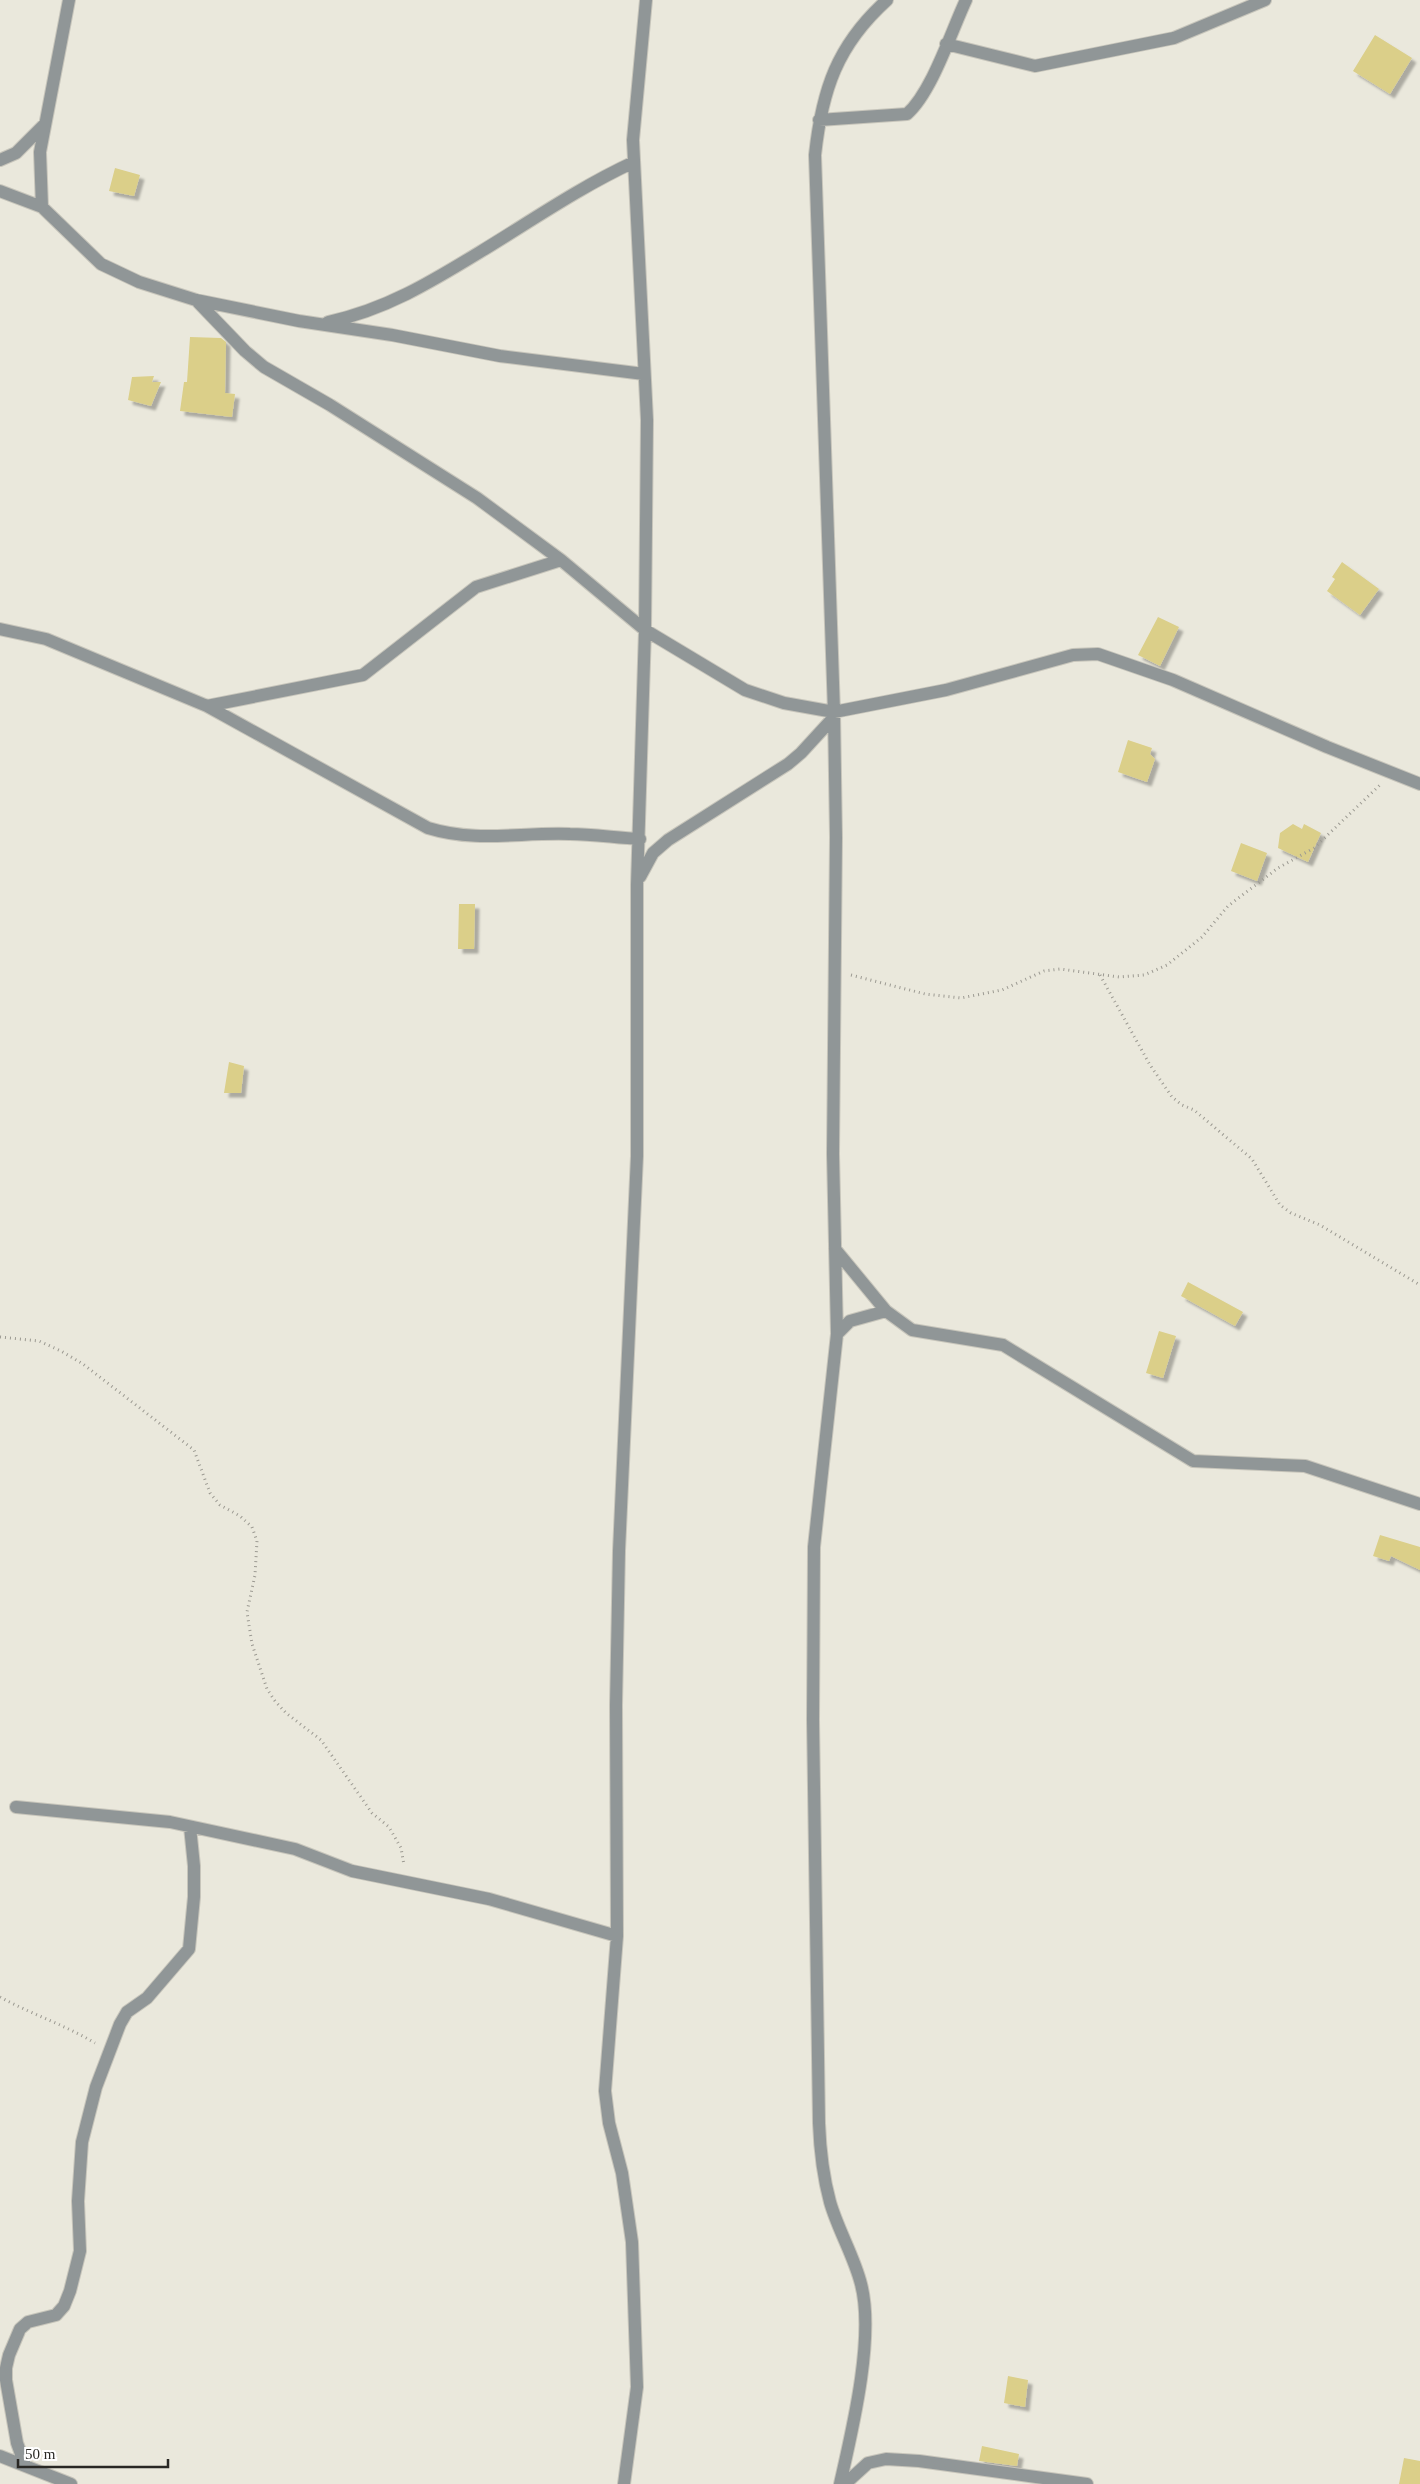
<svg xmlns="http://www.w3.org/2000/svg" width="1420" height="2484" font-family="Georgia,serif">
<defs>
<filter id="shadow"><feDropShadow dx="4.5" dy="4.5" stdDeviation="1" flood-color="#0004"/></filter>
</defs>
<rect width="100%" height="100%" fill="#eae8dc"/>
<path fill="#dbcf89" filter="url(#shadow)" d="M1375,35L1412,58L1390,94L1353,71Z
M115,168L140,175L134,196L109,191Z
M190,337L221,338L226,342L225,393L235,394L232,417L180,411L184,382H187Z
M154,376L152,382H161L151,406L128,400L132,377Z
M1342,562L1379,589L1360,615L1327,591L1335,579L1332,577Z
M1158,617L1179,627L1160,666L1138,655Z
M1128,740L1152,748L1150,754L1155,759L1147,782L1118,772Z
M1293,824L1302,829L1304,824L1321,833L1308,862L1278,848L1280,833Z
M1241,843L1267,853L1257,881L1231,871Z
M459,904H475L474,949H458Z
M229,1062L244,1066L241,1093H224Z
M1188,1282L1243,1312L1235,1326L1181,1296Z
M1159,1331L1176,1336L1163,1378L1146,1373Z
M1380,1535L1420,1547V1570L1391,1556L1389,1561L1373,1556Z
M1008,2376L1028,2380L1025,2407L1004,2403Z
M982,2446L1019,2454L1017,2466L979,2461Z
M1404,2458L1420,2461V2484H1399Z"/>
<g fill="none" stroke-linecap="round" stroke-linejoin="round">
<g stroke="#c7c5bb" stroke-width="14">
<path id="minor" d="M946,44L1035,66L1174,38L1265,0
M819,120L907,114C932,92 951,32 966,0
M0,160L16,153L45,124
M0,191L42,207L101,264L139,282L196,300L299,321L392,335L500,356L644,374
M42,207L40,152L69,0
M196,300L245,351L264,367L330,405L477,498L561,560L645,630L745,690L784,703L834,712L946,690L1073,655L1098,654L1173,680L1327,747L1420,784
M328,322C385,310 431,282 480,252C531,221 580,187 634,162
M0,629L46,639L207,706L428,828C477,843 520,832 570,834C593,834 617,838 640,839
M207,706L363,675L476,587L561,560
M640,877L653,853L668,840L788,764L801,753L834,717
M835,1249L886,1311
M837,1334L850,1321L886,1311L912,1330L1003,1345L1193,1461L1305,1466L1420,1504
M16,1807L170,1822L295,1849L352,1871L489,1899L617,1936
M0,2456L71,2484
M25,2465L17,2443L6,2380V2368L9,2355L20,2329L28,2322L56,2315L64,2306L70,2291L80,2251L78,2201L82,2142L96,2087L120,2024L127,2012L147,1998L189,1949L194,1897V1866L190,1827
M624,2484L637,2387L632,2242L622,2173L609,2123L605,2091L617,1936L616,1705L619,1551L637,1156V885L645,630L647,420L633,140L646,0
M840,2484C852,2431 875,2337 861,2284C854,2256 838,2230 830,2202C823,2176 820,2150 819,2123L813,1720L814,1547L837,1334L833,1154L836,837L834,712L815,155C822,90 837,45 887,0
M845,2484L868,2463L886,2459L919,2461L1087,2484"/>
</g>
<path stroke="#9c9a92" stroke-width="3" stroke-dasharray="1 4" stroke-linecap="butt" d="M851,975L925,994L961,998L1002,990L1044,971L1060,969L1119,977L1144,975L1167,965L1202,937L1228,906L1278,868L1314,848L1381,784
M1100,975L1150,1065L1172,1097L1182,1105L1194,1110L1252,1159L1280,1205L1291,1213L1320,1225L1420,1285
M0,1337L39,1341L61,1351L83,1364L194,1450L210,1493L220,1505L240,1516L252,1527L257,1541L255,1575L247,1612L252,1644L267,1689L275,1701L286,1713L321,1740L372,1813L389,1827L401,1848L404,1865
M0,1997C31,2014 65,2025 95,2043"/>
<use href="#minor" stroke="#909697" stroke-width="12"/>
</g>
<path d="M18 2459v8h150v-8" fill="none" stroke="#292824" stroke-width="2.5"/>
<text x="25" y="2459" font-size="15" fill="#292824" stroke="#ffffff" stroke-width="4" paint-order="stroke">50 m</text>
</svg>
